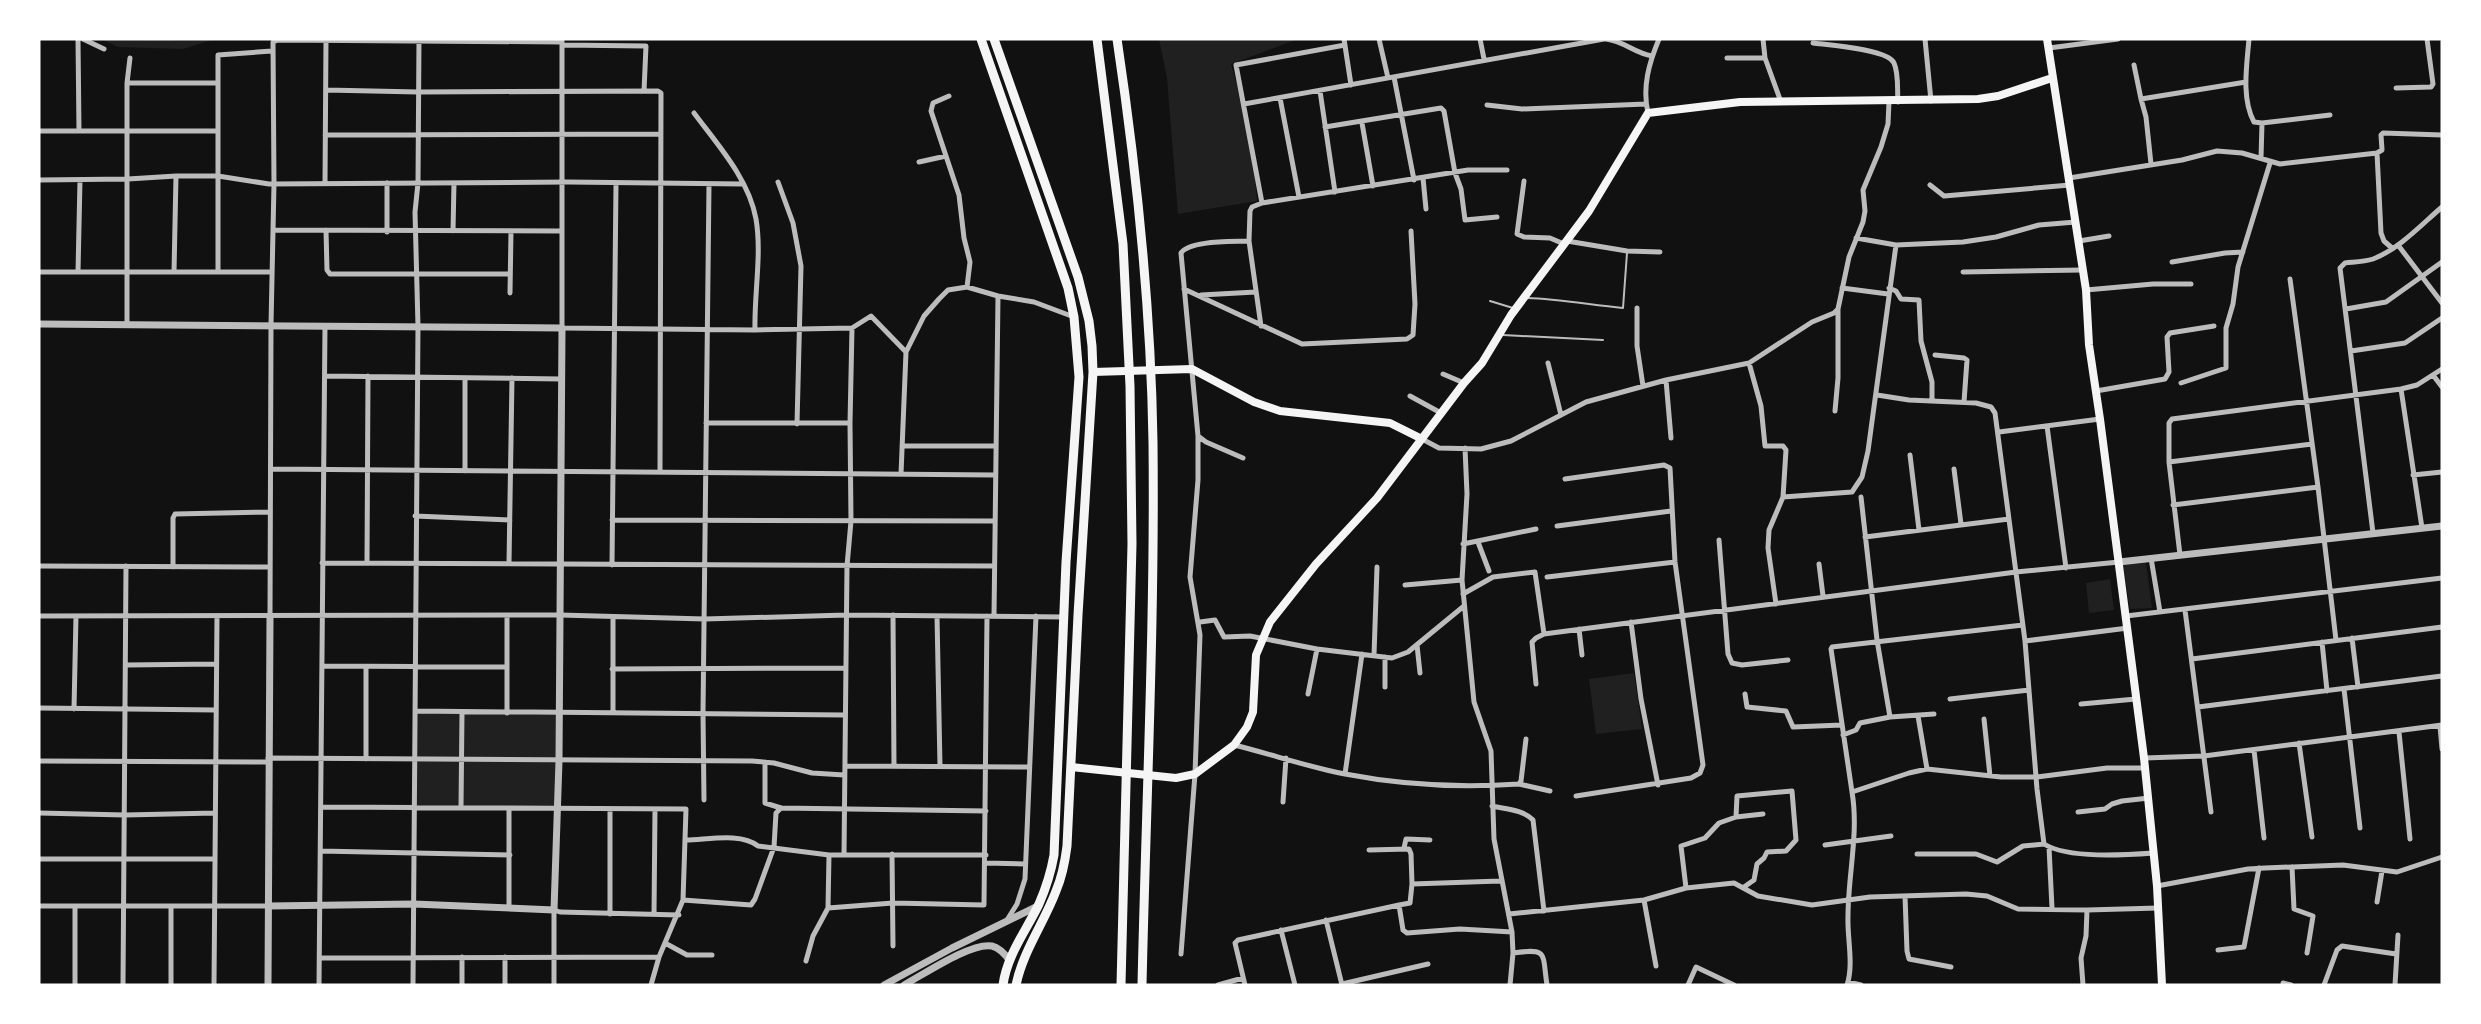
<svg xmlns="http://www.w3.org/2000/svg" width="2481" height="1024" font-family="Commissioner,sans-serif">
<rect width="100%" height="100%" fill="#111"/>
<path fill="#202020" d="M101,39H212V40L183,49L118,47Z
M1159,39H1298L1231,64L1251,136L1257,201L1178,214L1167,78Z
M2146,563L2152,608L2130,609L2123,565Z
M2110,579L2114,610L2089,613L2086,583Z
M1634,673L1642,729L1596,734L1589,679Z
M415,711L559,712L558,808H415Z"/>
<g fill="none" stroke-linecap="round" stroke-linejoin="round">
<path stroke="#333" stroke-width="3" d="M144,39H171"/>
<path stroke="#bcbcbc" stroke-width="2" d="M1527,298C1559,299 1591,305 1623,308L1627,253
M1490,301L1513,308
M1503,335L1603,340"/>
<path stroke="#bcbcbc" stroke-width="5" d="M78,39L79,131
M83,39L104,49
M1344,39L1351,85
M1379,39L1388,78
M1480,39L1484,59
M1606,39C1624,41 1634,53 1652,56
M1763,39L1765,58L1781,102
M1925,39L1931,101
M2249,39C2247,64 2241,98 2254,122L2262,123L2330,115
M562,41V328L755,330L852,328L871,316L906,352
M1813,43C1828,45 1888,49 1894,63C1899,74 1897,90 1898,102
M562,45L646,46L644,91
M2049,48L2118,39
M1727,58H1765
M2134,65L2141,99
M1394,77L1414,180
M127,83H218
M2396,88L2431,87L2433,84L2427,39
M326,90L418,92L658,91L661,93L660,472
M1320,91L1335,192
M949,96L933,103L931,111L959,195L964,238L970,262L967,287
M1280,98L1299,197
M1244,104L1604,39
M1487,105L1522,109L1646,104
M694,113C717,144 749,179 756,219C762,254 754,294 755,330
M1648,113C1642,87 1649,63 1659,39
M1362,123L1373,186
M1325,127L1441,108L1444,111L1455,173L1461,189L1465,220L1497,217
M39,131H218
M325,135L660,134
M2377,153L2381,233L2384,241L2392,248
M2261,158L2262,123
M919,162L946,156
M2151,164L2146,117L2141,99L2246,82
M1423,178L1426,209
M2069,178L2182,160L2217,151L2242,153L2280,164L2377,153L2382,150L2381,135L2383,133L2442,135
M39,180L128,179L176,176H218L269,184L568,182L743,184
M1524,181L1517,234L1524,237L1550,238L1564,244
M778,182L793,223L801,266L797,424
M325,183L326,39
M1930,185L1944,196L2070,185
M1262,203L1236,65L1345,45
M274,230L562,231
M326,230L327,270L330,274H510
M453,231L454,183
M387,232V183
M1856,238L1896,245L1963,242L1996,237L2039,225L2076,222
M1249,241L1261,326
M1567,241L1627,251L1660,252
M2079,241L2109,236
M2398,245L2442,303
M2172,262L2225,253L2243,252
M39,272H272
M78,272L80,180
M174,272L176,176
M218,272V55L272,51
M1963,272L2083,270
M2290,279L2318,487L2336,640
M1842,288L1888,294
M1889,288L1896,291L1901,299L1919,300L1921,341L1932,382V401
M1184,289L1302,344L1407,339L1413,335L1415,304L1411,231
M2086,290L2153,284H2191
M510,293L511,231
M1201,295L1256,292
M1637,308V346L1643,386
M2346,309L2386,302L2442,262
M127,324V83L130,58
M2351,351L2405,343L2442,318
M1935,355L1964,358L1967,360L1964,402
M1548,363L1561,415
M1749,363L1761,406L1765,446H1783L1786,450L1783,497L1769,530L1768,548L1776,604
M1443,374L1464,383
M2433,375L2442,387
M325,376L561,379
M465,378V471
M1666,380L1671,438
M2181,383L2226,368V328L2233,304L2238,267L2270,163
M2401,389L2422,528
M2096,391L2165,379L2169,372L2167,337L2170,333L2214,326
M1877,395L1909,400L1976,403L1991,407L1995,413L2025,641L2037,789L2044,844L2023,846L1997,862L1976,854H1917
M1410,396L1441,413
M1835,411L1838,378V309
M706,423H850
M2047,426L2066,568
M1999,432L2100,419
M1198,436L1206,442L1243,458
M1422,439L1439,448L1481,449L1511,441L1586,402L1666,380L1749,363L1812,322L1834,313L1838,309L1849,257L1863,222L1865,211L1863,190L1881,147L1888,124L1889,102
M902,446H996
M1465,448L1467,494L1462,580L1474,702L1491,751L1494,839L1512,932L1513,953L1510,985
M1910,455L1919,530
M2169,462L2312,444
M271,469L995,475
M1954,469L1961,524
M901,474L906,352L924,316L939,299L948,290L967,287L998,296L1034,302L1074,317
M2413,475L2442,472
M1565,479L1664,465L1670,468L1675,562L1703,765L1700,773L1691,778L1576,796
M1783,497L1852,492L1862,477L1868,451L1896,245
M1861,497L1877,640L1890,717L1934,714
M2173,505L2318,487
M415,516L510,520
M612,520L995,521
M1557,526L1671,511
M2373,533L2340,268L2345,263C2354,262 2364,262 2373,259C2399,249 2421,225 2442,207
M1865,537L2009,519
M1719,540L1728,654L1732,663L1742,665L1788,660
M1478,542L1489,571
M1463,544L1536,529
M2180,555L2169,462V423L2172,419L2401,389L2417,385L2442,369
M2151,558L2160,612
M322,563L994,566
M367,563L368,376
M509,563L512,378
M1819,564L1823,596
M612,565L616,184
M39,566L270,567
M173,567V518L175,514L270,512
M1547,577L1675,562
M1405,585L1462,580
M1463,594L1493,577L1535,572L1544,634
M2185,610L2211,812
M893,615L894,766
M39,616L560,615L705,619L846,615L1064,617
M937,616L940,766
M994,616L998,296
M2126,616L2442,578
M270,617L271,325L274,184L273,42L278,40L562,42
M1200,622L1215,620L1224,637L1250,636L1317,649L1392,658L1408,652L1464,606
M1631,622L1641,699L1658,785
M1579,629L1582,655
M2352,638L2358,687
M2025,641L2128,628
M2322,642L2327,691
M1417,645L1420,673
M1374,655L1377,567
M1385,657V687
M2192,659L2442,627
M126,665L216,664
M323,666L507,667
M612,669L845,668
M1536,684L1532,642L1536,638L1544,634L2016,572L2119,562
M2344,689L2360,828
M1308,694L1317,649
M1745,694L1747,707L1786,711L1793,727L1842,725
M1950,699L2029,690
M2081,704L2136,699
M2198,707L2442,676
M39,708L216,710
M74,709L76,616
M415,711L845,715
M613,711V617
M507,713V616
M1918,716L1927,769
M1984,719L1990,776
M2440,726L2442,749
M2399,732L2410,839
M1843,735L1856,730L1860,723L1890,717
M2299,743L2312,837
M1234,745C1271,754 1308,767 1345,774C1402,785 1461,788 1519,784L1521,781L1526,739
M2254,750L2264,838
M268,758L752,761L774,763L812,773L844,775
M2144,758L2204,756L2442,725
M366,759V667
M39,761L268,762
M765,762V803L781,808L986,811
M845,766L1029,767
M1345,774L1362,654
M1519,784L1550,791
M1852,792L1831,649L1832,647L2023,625
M704,800L703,713L709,185
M1283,802L1286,758
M1492,806C1506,809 1524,810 1533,820L1544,911
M321,807L686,809L683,900L659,957L651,985
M461,807L462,713
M509,809V907
M2078,812L2105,809L2112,804L2122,801L2149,798
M39,813L125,815L215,813
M1736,817L1737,796L1792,791L1796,840L1786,851L1767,852L1764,858L1757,864L1754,880L1744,887
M686,840C706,840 741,832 758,846L829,855H986
M2044,844C2068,859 2126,855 2154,853
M1825,845L1891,836
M2049,847L2052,908
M1404,848L1406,839L1430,840
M1369,850L1409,849L1411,854L1412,884L1500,881
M320,851L510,855
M892,854L893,946
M844,855L847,566L851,521L850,423L852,328
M39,859H215
M985,863L1025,864
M2292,867L2294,909L2313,916L2307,953
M2157,886L2248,869L2265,868L2343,865L2397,872L2442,857
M1686,888L1681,846L1705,838L1719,823L1736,817L1763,814
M1905,896L1907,951L1909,959L1951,967
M683,900L751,905L755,899L774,847L776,813L781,808
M1644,900L1656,966
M2377,902L2382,871
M1399,905L1410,903L1412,884
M39,906H268
M828,908L893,903L984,905L987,616
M610,914V809
M654,914L655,809
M1509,914L1644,900L1686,888L1734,883L1758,896L1812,905L1870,897L1966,894L1987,896L2018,909L2087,910L2158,908
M1007,920L1017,904L1025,879L1036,616
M1326,920L1342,985
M1281,930L1295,985
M665,943L687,955H712
M2218,950L2244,947L2259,868
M1513,953C1549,948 1542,953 1547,985
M1181,954L1195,774L1200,635L1190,577L1198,480V436L1181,253C1190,240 1233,242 1249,241L1250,211L1252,207L1262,203L1468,170H1507
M320,958L659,957
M806,961L813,936L828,908L829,855
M1848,982L1861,985
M2283,983L2291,985
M1342,984L1428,964
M75,985V906
M123,985L126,566
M171,985V906
M214,985L217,616
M319,985L325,326
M413,985L418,326L415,212L418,183L419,39
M462,985V957
M505,985V957
M554,985V910L560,912L679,915
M1218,985L1243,978
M1245,985L1235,943L1238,940L1399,905L1403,930L1407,933L1460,929L1512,932
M1688,985L1696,967L1734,985
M1847,985C1854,964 1847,938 1848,916C1848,875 1859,833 1852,792L1909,773L1927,769L2001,777H2037L2107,768H2145
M2083,985L2081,958L2086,936L2087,910
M2324,985L2337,950L2342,946L2396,954
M2395,985L2398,935"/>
<path stroke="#bcbcbc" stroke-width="7" d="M39,324L562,328L559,761L554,910L414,904L268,906
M2119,562L2442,526
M268,985L270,617
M884,985L952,948L1038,906
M904,985C923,975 971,942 992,946C1000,948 1005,954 1010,961"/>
<path stroke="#f5f5f5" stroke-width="8" d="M2047,39L2086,290L2089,345L2100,419L2144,758L2157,886L2162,985
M1093,372L1192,369L1254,402L1280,411L1390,423L1422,439
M1071,767L1176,778L1195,774L1234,745L1247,727L1253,712L1256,655L1270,622L1316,564L1377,498L1464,383L1482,363L1511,315L1589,211L1648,113L1740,102L1978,99L1998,96L2052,78"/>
<path stroke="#f5f5f5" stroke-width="9" d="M981,39L1068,288L1074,317L1079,377L1066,562L1054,855C1051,872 1046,888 1039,904C1026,931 1007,955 1003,985
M994,39L1078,277L1089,321L1092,346L1093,372L1078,615L1067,846C1065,862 1062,877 1056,891C1044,923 1023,951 1016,985"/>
<path stroke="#f5f5f5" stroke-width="9" d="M1097,39L1123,244L1130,386L1132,544L1121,985
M1117,39C1137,173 1151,307 1153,442C1155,623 1146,804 1142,985"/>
</g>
<rect width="2481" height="1024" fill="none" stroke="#ffffff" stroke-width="81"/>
</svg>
